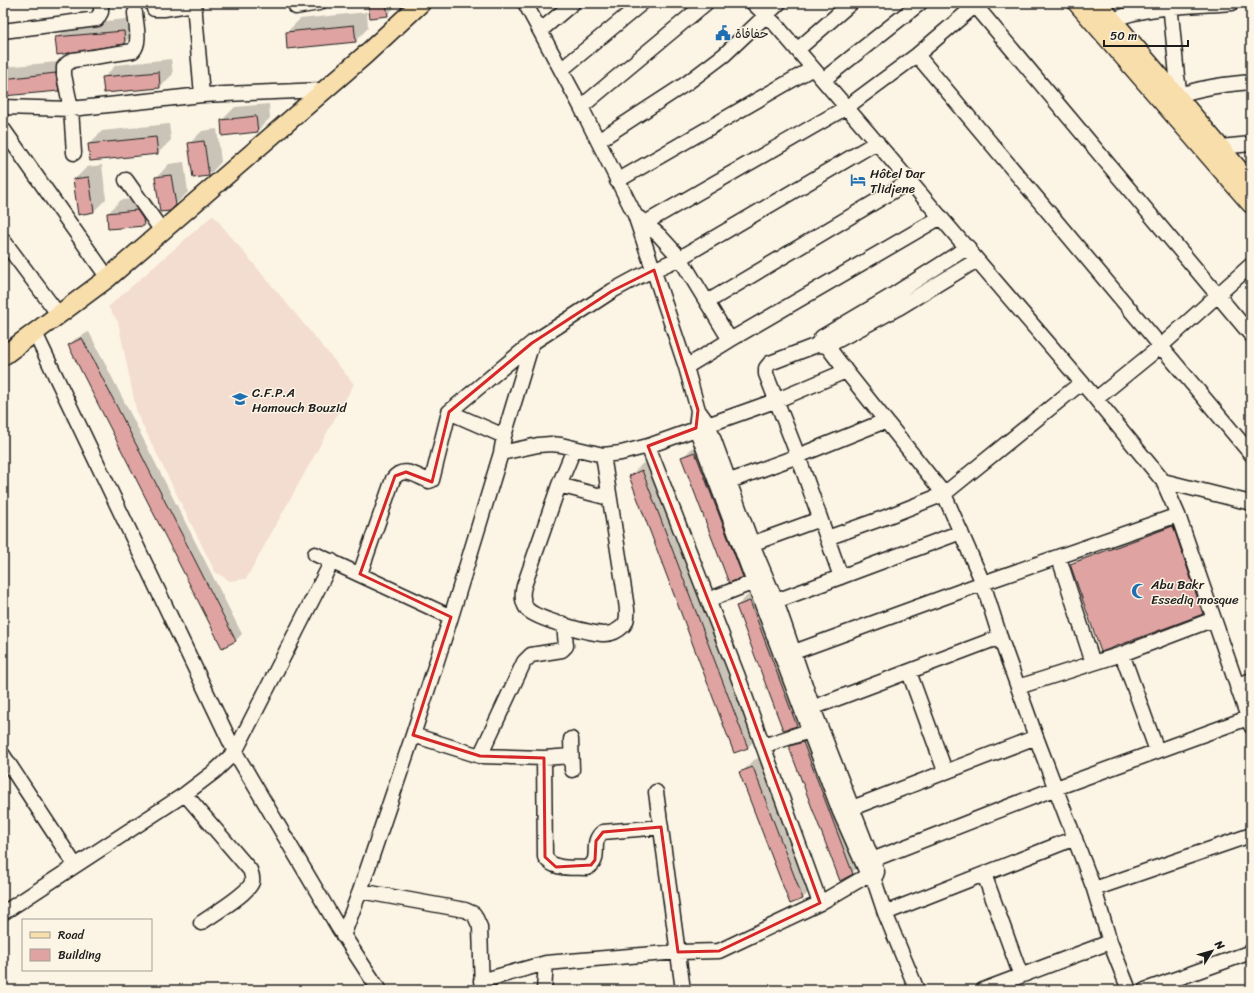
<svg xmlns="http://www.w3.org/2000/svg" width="1254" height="993" font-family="Sriracha,'Playpen Sans Arabic',sans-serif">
<rect width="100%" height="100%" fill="#fcf5e5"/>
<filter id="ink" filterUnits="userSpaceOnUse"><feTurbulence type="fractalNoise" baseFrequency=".025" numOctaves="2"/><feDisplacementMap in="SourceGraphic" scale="8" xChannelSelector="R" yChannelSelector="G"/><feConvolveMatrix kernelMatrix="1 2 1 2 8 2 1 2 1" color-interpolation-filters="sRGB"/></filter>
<g filter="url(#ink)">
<path fill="#f3ddd1" d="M213,215L354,384L246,579L230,581L215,572L137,414L118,322L108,307Z"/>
<path fill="#0003" d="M123,3H139L138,4H133L128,8H124Z
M369,3H399L387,15Z
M367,12L368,28L355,41L287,32L300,19Z
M136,18L137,30L124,43L56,38L69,25Z
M171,59L173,74L160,87L103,78L116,65Z
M68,61L71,77L58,90L3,95V68L4,67Z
M269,104L270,118L257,131L223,134L222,120L235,107Z
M169,124L171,140L158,153L89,144L102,131Z
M217,129L221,162L209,175L190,143L202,131Z
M184,162L188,192L175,205L157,177L169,164Z
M102,165L106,199L93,212L74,180L87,167Z
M150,198L156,206V212L143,225L108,213L121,200Z
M89,332L242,634L236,640L69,345L75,339Z
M696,444L755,564L742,576L683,457Z
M655,458L760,735L747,748L630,476L643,463Z
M1181,518L1211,605L1203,613L1071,565L1080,556Z
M762,589L810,712L797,725L737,606L750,593Z
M804,734L865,860L852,873L791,747Z
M766,755L816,885L803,898L790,903L741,773L754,760Z"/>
<path fill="#dfa4a2" stroke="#1c1c1c" d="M368,3H386L388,16L370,18Z
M354,25L356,42L287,49L286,32Z
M124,31L125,44L57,55L55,37Z
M159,72L160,88L104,93L102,77Z
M56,73L59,91L3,96V79Z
M256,116L258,132L222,136L221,120Z
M156,137L158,154L90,161L88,144Z
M204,141L209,176L193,178L188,143Z
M171,175L176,205L170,211L160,212L155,177Z
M89,177L94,212L78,215L73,179Z
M137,210L143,219L144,226L108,229L107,213Z
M82,338L236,641L222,648L68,345Z
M695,452L743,577L729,583L681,457Z
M642,470L748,748L734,753L629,476Z
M1173,526L1203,614L1101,652L1070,564Z
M750,601L797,726L783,730L736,606Z
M803,742L853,874L840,881L790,750V746Z
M753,767L803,899L790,904L739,772Z"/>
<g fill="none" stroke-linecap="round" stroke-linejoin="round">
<g stroke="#1c1c1c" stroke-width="17">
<path id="minor" d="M194,3L202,95
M525,3L581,107L635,215L686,367L698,410L696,428L840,812L868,875L875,883L885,913L917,990
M753,3L776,25L1096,399L1163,481L1178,515L1251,726
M1170,3L1177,76L1180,95
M975,5L1251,335
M296,7L319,3
M154,9H164L194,4
M1113,20C1144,6 1196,6 1232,3
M3,31L97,19L101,12V3
M540,31L573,3
M797,50L851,3
M917,55L1251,454
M561,70L642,3
M823,80L920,3
M1172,99C1191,88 1228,84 1251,82
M3,107L71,109L202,95L323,90
M581,107L706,3
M3,129L108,278
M598,141L687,83L724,55L779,3
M1220,147L1251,144
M74,153L71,109L64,75V67L68,63L73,60L133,51C141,43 136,24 135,13
M126,180L162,231
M617,181L813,68
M639,218L660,236L680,258L730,340
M645,223L847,107L917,55L978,3
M3,240L59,315
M707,302L910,181
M35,333L235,752L338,927L379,990
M822,337L827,346L846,371L944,494L983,583L1000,637L1036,737L1094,889L1110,942L1129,990
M819,345L827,346L900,307L977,260
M686,367L730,340L941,217
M1096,399L1161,346L1251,265
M698,410L708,424L752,544L776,601L813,708L877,872L876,875
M449,412L504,436
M648,446L737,674L820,903
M574,449L559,485L524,586C522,593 522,602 527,609C536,619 591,634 605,634C612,634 619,630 624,625C630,617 626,604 625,595L603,455
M501,453L538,445L551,444L561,445L603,455L621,453L648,446L775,401L846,371
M730,481L798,456L885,421
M1163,481L1251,503
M559,485L609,498
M827,538L886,517L944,494L1081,383
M743,547L820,519
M315,554L451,617
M1059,558L1093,663
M360,574L393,479C403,465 416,476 429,481L432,480L449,412L532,343
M841,577L798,456L766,374V368L770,363L817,345L822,337L893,295L968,247
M708,600L754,582
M768,604L961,532
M794,652L983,583L1178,515
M1122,654L1157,751
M909,672L945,771
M1237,686L1251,680
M1018,687L1122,654L1214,619
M804,711L1000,637
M413,735L480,756L544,758L545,857C554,871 572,867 587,868C604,859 588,843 603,832L661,827
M571,739L572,770
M763,746L809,731
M3,755L75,865
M480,756L524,662L531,655L562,650L566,646L564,624
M544,758L571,756
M656,792L683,990
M185,794L250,870C252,875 253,878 252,882C248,894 212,915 201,923
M852,808L1036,737
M872,860L1056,788L1248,718
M984,874L1021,976
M1094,889L1251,835
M3,913L185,794L214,772L235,752L332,561
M885,913L1075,838
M343,936L360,891
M481,981L546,963L678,952L719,951L820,903L868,875L877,872
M482,990L480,927L474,914L465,910L360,891L413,735L451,617L501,453L504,436L532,343L612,291L638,277L680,258L877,142
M544,990L546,963
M983,990L1110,942
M1145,990L1251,952"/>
</g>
<g stroke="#1c1c1c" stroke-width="21">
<path id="major" d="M1077,3L1251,204
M1098,3L1251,184
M3,356L108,278L365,55L421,3"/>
</g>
<use href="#minor" stroke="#fcf5e5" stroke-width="14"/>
<use href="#major" stroke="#f8deab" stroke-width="18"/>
</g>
</g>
<path fill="none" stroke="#d62828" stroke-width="3" stroke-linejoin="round" d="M654,270L698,410L696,428L648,446L737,674L820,903L719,951L678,952L661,827L603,832L596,841L595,860L591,865L556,867L545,857L544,758L480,756L413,735L451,617L360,574L395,476L406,472L432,482L449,412L532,343L612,291Z"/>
<defs>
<g id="civic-bare" transform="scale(1.2)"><path d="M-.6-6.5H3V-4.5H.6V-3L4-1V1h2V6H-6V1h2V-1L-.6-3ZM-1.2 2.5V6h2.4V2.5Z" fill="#1f6fb2" stroke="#fcf5e5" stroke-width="2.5" paint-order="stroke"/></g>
<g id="hotel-bare" transform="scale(1.2)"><path d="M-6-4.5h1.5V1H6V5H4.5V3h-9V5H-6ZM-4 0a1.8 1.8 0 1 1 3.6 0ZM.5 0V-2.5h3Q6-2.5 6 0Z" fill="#1f6fb2" stroke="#fcf5e5" stroke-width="2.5" paint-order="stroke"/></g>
<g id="university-bare" transform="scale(1.2)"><path d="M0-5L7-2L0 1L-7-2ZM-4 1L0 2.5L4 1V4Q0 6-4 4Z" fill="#1f6fb2" stroke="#fcf5e5" stroke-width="2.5" paint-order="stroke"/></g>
<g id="mosque-bare" transform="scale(1.2)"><path d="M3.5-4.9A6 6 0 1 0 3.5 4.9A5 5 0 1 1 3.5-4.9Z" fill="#1f6fb2" stroke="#fcf5e5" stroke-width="2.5" paint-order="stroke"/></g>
</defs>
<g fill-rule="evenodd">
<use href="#civic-bare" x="723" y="33"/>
<use href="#hotel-bare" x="858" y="180"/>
<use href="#university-bare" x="240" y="399"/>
<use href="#mosque-bare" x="1139" y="591"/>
</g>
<g text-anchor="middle" stroke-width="3" stroke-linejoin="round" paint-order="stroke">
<g font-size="13" fill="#1c1c1c" stroke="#fcf5e5" text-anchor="start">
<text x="735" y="38">حفافاة</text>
<text x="870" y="178">Hôtel Dar<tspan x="870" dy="15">Tlidjene</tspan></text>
<text x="252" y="397">C.F.P.A<tspan x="252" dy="15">Hamouch Bouzid</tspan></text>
<text x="1151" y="589">Abu Bakr<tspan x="1151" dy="15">Essediq mosque</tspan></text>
</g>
</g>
<rect width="1254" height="993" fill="none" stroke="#fcf5e5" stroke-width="16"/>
<rect x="8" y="8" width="1238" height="977" fill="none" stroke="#1c1c1c" stroke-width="1.5" filter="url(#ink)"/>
<rect x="22" y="919" width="130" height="52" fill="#fcf5e5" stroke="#a29e95"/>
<rect x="30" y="932" width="20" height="6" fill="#f8deab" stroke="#a29e95"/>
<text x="58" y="939" font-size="12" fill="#1c1c1c">Road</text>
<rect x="30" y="949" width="20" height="12" fill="#dfa4a2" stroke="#a29e95"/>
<text x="58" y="959" font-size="12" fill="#1c1c1c">Building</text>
<g transform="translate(1212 951) rotate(53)" stroke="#fcf5e5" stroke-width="3" paint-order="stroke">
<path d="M0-3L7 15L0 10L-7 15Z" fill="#1c1c1c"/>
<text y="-6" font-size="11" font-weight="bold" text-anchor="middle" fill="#1c1c1c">N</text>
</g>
<path d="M1104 40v6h84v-6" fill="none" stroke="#1c1c1c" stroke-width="2"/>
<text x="1110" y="40" font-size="12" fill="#1c1c1c" stroke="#fcf5e5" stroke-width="3" paint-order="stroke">50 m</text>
</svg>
